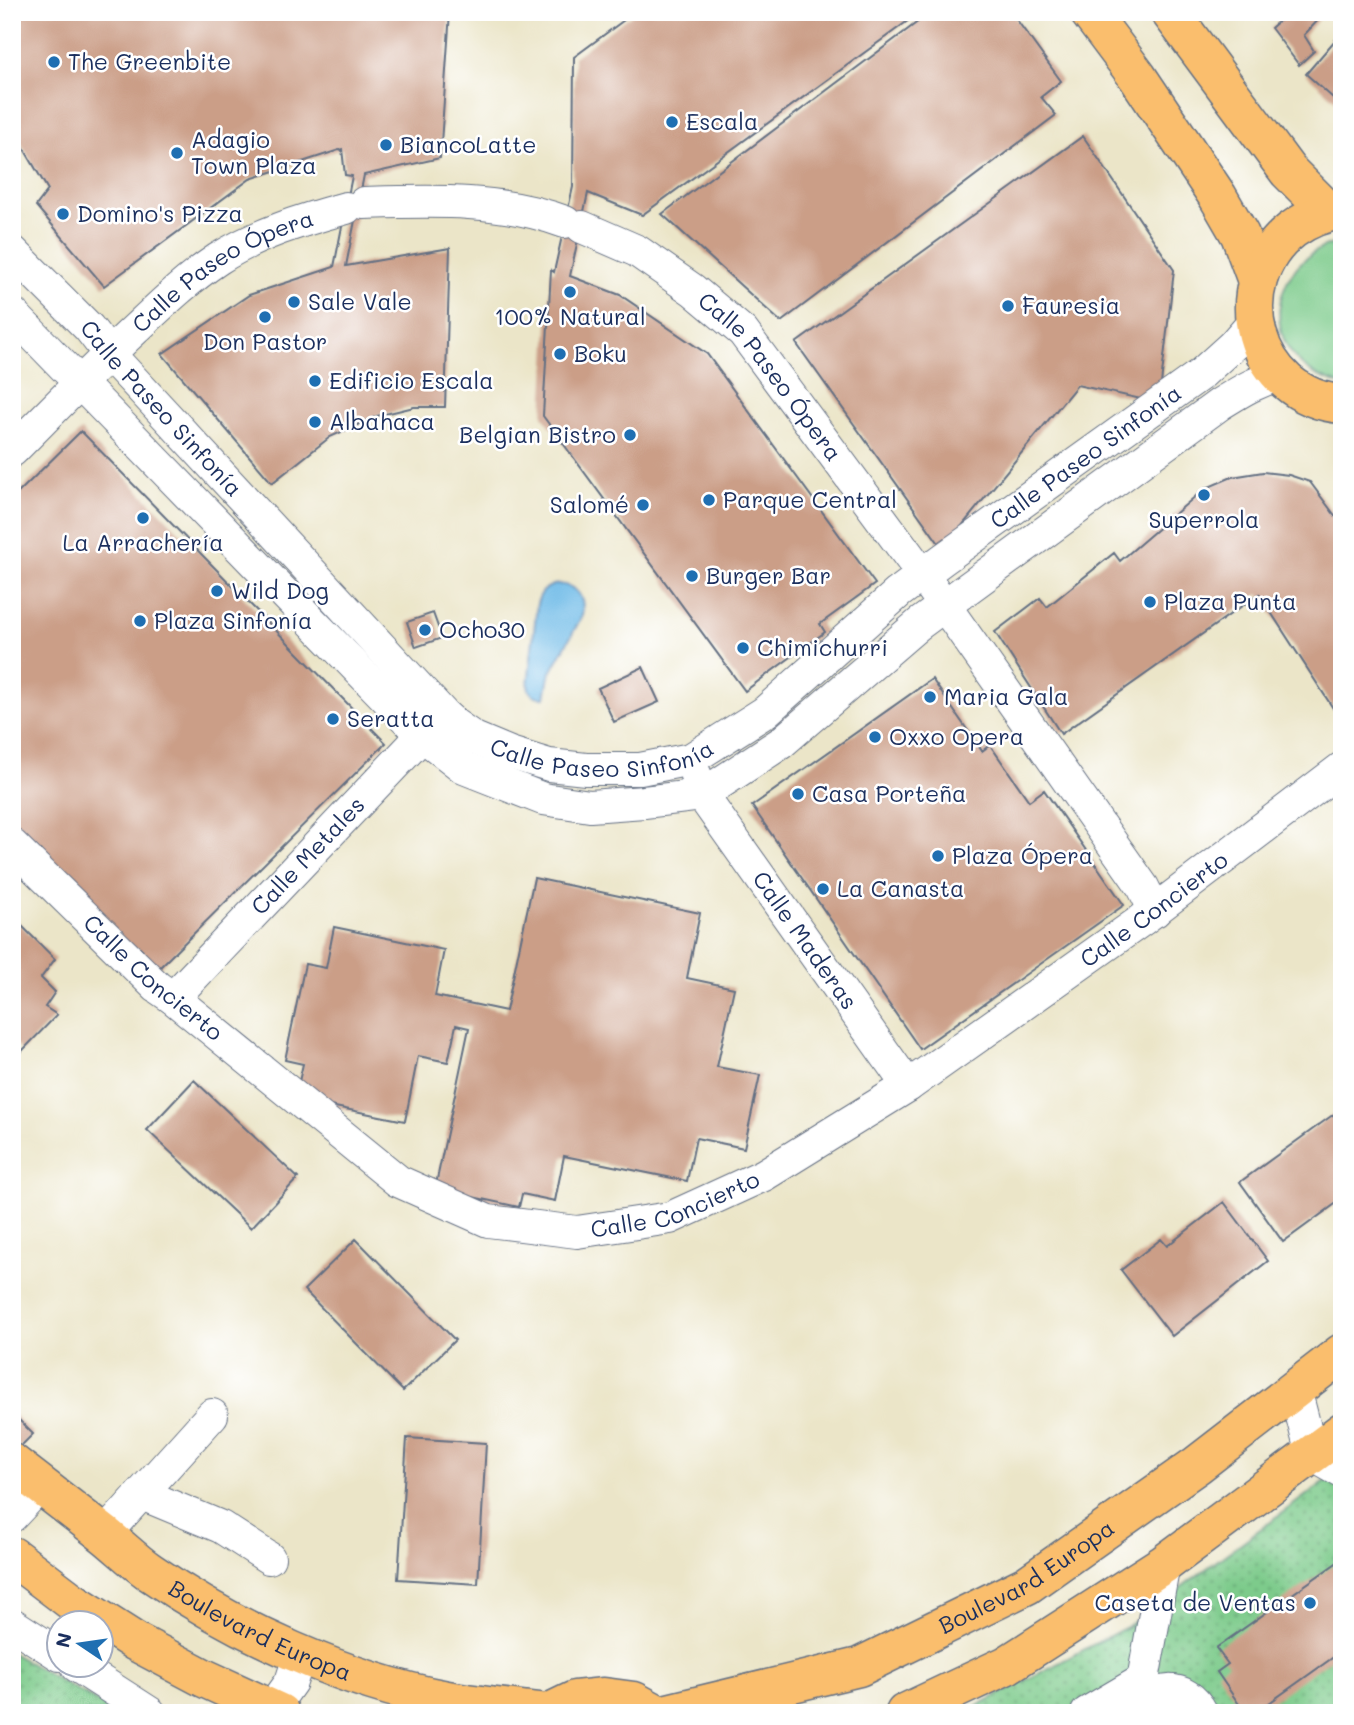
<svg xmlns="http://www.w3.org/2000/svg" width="1354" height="1725" font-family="Mali,sans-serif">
<defs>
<pattern id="park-dots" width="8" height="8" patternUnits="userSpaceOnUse" patternTransform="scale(1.75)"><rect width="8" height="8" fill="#7dcb8b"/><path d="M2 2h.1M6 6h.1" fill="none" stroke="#66a575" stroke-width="1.8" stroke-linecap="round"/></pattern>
</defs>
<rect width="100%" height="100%" fill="#fff"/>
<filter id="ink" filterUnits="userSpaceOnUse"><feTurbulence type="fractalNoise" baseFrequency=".0143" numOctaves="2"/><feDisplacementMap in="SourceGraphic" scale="14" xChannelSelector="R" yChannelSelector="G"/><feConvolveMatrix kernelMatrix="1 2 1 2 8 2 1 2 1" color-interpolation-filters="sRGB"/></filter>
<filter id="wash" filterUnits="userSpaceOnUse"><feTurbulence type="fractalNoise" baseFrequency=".00686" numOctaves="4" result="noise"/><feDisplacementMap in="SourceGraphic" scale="28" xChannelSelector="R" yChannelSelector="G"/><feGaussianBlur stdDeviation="1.57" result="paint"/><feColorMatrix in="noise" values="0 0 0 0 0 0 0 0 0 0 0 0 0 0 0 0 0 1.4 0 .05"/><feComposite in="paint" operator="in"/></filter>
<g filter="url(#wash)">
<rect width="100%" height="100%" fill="#ebe5c8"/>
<path fill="#7dcb8b" stroke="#4c7d74" stroke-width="2" d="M1342,242V384H1340C1325,379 1313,375 1301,364C1257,323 1284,251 1342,242Z"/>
<path fill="url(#park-dots)" stroke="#4c7d74" stroke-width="2" d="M1342,1469V1713H964L1127,1627Z
M12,1653L117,1713H12Z"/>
<path fill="#6dbae7" stroke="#4474a2" stroke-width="2" d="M558,584C577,585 586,598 582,616L549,676L545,697C536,698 529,694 528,685L537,604C540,592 546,586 558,584Z"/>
<g id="blocks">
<path fill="#cb9e87" d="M12,12H450L440,158L364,175L346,266L450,248L445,407H414L377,416L330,437L272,483L162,354L249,295L334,267L352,176L345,175L342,149L250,179L104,286L36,206L48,190L12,128Z
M635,12H920L642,215L588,193L570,276L620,295L707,354L875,584L820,624L825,632L745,691L543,416L551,270L554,272L573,187L574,57Z
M931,12H1011L1061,81L1041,97L1056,115L781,322L662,214Z
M1289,12H1326L1304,35L1314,51L1299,65L1271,28Z
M1342,32V63L1337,68L1342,71V106L1306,74Z
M1083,136L1174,270L1161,384L1141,399L1077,385L943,549L796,343Z
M81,431L386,743L151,976L12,835V499Z
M1263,472L1289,475L1310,482L1342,525V722L1259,594L1061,734L995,632L1040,598L1047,607L1114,553L1120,561L1204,489L1232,477Z
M433,613L442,638L416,647L407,622Z
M643,667L659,702L614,722L598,688Z
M932,679L982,751L990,745L1029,801L1044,790L1124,905L920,1049L752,806Z
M534,878L700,913L687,978L734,988L717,1067L760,1075L744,1148L696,1138L687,1181L564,1156L555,1201L522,1194L519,1207L435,1189L469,1028L456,1025L448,1062L418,1056L405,1121L295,1099L303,1064L285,1060L305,964L326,968L334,927L444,950L435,996L506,1011Z
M12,916L55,959L41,978L55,992L45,1007L57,1015L22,1051L12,1041Z
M194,1080L298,1178L251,1228L147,1130Z
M1334,1114L1342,1124V1199L1283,1242L1240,1182Z
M1224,1202L1268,1261L1172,1336L1121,1270L1161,1239L1167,1246Z
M356,1239L455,1340L403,1391L304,1290Z
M12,1413L33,1434L12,1455Z
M407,1438L486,1443L478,1584L398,1579Z
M1342,1559V1651L1255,1713H1245L1217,1672L1228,1664L1216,1648Z"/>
</g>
</g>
<g filter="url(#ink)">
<use href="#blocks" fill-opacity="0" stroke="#646f83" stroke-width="2"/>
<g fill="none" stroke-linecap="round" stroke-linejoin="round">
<g stroke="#646f83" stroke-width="34">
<g id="minor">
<path d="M364,203C431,201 501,198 565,222"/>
<path id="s1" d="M582,227L637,251L693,290L743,332L923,575L1143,887L1155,911"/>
<path id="s2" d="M12,251L89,328L109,354L443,714L455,725L474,738L510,753L549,765L586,769H640L691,759L765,712L898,593L942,560L1201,374L1233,345L1254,321"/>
<path d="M12,313L422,735L464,768L543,799L590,806L644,802L702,795L781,743L919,624L1220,404C1241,391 1256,381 1281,375"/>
<path id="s3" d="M12,451C51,412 89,373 129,335C158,308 185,281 218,259C257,234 302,220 346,208"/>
<path id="s4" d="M696,776L702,795L908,1086"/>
<path id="s5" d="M12,845L157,987L173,998L398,1181L488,1221L577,1232L670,1218L764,1175L908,1086L1142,920L1342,768"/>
<path id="s6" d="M173,998L437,720"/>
<path d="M1295,1389L1312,1455L1342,1472"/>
<path d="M142,1494L221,1527L269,1558"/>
<path d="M12,1516L41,1485"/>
<path d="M104,1535L212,1415"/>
<path d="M12,1624L60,1655"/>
<path d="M77,1666L150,1713"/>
<path d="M267,1713L271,1710L291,1682L300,1654"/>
<path d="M1087,1713L1143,1680L1164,1564"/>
<path d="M1135,1713C1152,1685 1186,1682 1202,1713"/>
</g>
</g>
<g stroke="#646f83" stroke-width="41">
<g id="major">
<path d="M1089,12L1137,76L1218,197L1240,235L1257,281"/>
<path d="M1170,12L1288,171L1329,212"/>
<path d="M1342,211C1323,212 1307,219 1292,230C1223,284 1253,397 1342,404"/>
<path id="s7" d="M12,1463C43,1487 74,1511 105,1535C120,1547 134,1561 150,1572C235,1631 346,1681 447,1700C481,1706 514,1709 548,1713"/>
<path d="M12,1556L70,1600L136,1642L204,1678L280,1713"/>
<path d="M548,1713L575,1700L604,1697L634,1701L656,1713"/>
<path id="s8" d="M668,1713L859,1667L1027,1585L1197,1465L1342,1353"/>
<path d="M905,1713L1007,1665L1164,1564L1342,1432"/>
</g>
</g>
<use href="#minor" stroke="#fff" stroke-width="32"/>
<use href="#major" stroke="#fabe6d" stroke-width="38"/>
</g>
</g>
<g fill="#1f6fb2" stroke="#fff" stroke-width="2.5">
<circle cx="54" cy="62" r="7"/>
<circle cx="672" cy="122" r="7"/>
<circle cx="386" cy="145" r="7"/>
<circle cx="177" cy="153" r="7"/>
<circle cx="63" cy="214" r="7"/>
<circle cx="570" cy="292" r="7"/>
<circle cx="294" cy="302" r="7"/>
<circle cx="1008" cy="306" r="7"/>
<circle cx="265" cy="317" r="7"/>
<circle cx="560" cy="354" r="7"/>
<circle cx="315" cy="381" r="7"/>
<circle cx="315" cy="422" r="7"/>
<circle cx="630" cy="435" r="7"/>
<circle cx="1204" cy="495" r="7"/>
<circle cx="709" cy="500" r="7"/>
<circle cx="643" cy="505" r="7"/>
<circle cx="143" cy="518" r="7"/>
<circle cx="692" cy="576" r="7"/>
<circle cx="217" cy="591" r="7"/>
<circle cx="1150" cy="602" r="7"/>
<circle cx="140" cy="621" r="7"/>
<circle cx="425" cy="630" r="7"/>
<circle cx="743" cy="648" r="7"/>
<circle cx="930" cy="697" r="7"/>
<circle cx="333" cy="719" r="7"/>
<circle cx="875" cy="737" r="7"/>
<circle cx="798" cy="794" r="7"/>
<circle cx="938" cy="856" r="7"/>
<circle cx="823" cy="889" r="7"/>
<circle cx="1310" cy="1603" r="7"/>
</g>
<g text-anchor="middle" stroke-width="5" stroke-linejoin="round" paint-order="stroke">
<g font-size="23" fill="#1b2f5e" stroke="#fff" text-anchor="start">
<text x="68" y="70">The Greenbite</text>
<text x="686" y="130">Escala</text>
<text x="191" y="148">Adagio<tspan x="191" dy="26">Town Plaza</tspan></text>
<text x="400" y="153">BiancoLatte</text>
<text x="77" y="222">Domino's Pizza</text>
<text x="308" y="310">Sale Vale</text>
<text x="1022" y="314">Fauresia</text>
<text x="570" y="325" text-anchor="middle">100% Natural</text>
<text x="265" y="350" text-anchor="middle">Don Pastor</text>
<text x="574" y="362">Boku</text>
<text x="329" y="389">Edificio Escala</text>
<text x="329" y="430">Albahaca</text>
<text x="616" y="443" text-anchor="end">Belgian Bistro</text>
<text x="723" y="508">Parque Central</text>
<text x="629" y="513" text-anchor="end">Salomé</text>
<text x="1204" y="528" text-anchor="middle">Superrola</text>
<text x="143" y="551" text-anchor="middle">La Arrachería</text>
<text x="706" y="584">Burger Bar</text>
<text x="231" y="599">Wild Dog</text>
<text x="1164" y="610">Plaza Punta</text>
<text x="154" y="629">Plaza Sinfonía</text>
<text x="439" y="638">Ocho30</text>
<text x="757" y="656">Chimichurri</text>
<text x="944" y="705">Maria Gala</text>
<text x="347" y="727">Seratta</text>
<text x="889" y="745">Oxxo Opera</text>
<text x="812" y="802">Casa Porteña</text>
<text x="952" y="864">Plaza Ópera</text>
<text x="837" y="897">La Canasta</text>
<text x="1296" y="1611" text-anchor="end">Caseta de Ventas</text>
</g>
<g font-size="23" fill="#1b2f5e" stroke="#fff">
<text dy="8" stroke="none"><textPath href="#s3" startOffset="280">Calle Paseo Ópera</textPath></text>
<text dy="8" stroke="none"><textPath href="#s1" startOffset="245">Calle Paseo Ópera</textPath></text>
<text dy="8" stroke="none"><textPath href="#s2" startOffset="217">Calle Paseo Sinfonía</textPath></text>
<text dy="8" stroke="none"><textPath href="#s2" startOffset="1393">Calle Paseo Sinfonía</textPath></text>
<text dy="8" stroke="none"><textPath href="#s2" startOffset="805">Calle Paseo Sinfonía</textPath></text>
<text dy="8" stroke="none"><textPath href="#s6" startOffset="196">Calle Metales</textPath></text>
<text dy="8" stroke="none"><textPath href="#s5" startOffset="1370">Calle Concierto</textPath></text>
<text dy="8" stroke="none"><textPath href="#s4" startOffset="198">Calle Maderas</textPath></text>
<text dy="8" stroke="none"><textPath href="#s5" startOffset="194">Calle Concierto</textPath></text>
<text dy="8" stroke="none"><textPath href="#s5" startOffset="803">Calle Concierto</textPath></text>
<text dy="8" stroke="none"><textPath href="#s8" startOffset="387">Boulevard Europa</textPath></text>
<text dy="8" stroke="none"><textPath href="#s7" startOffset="301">Boulevard Europa</textPath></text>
</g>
</g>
<rect width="1354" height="1725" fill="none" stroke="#fff" stroke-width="42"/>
<g transform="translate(80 1644) rotate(283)"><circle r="33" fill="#ffffff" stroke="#a4acbf" stroke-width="2"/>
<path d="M0-5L12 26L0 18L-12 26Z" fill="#1f6fb2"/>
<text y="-10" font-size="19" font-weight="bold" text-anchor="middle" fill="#1b2f5e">N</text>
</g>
</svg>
